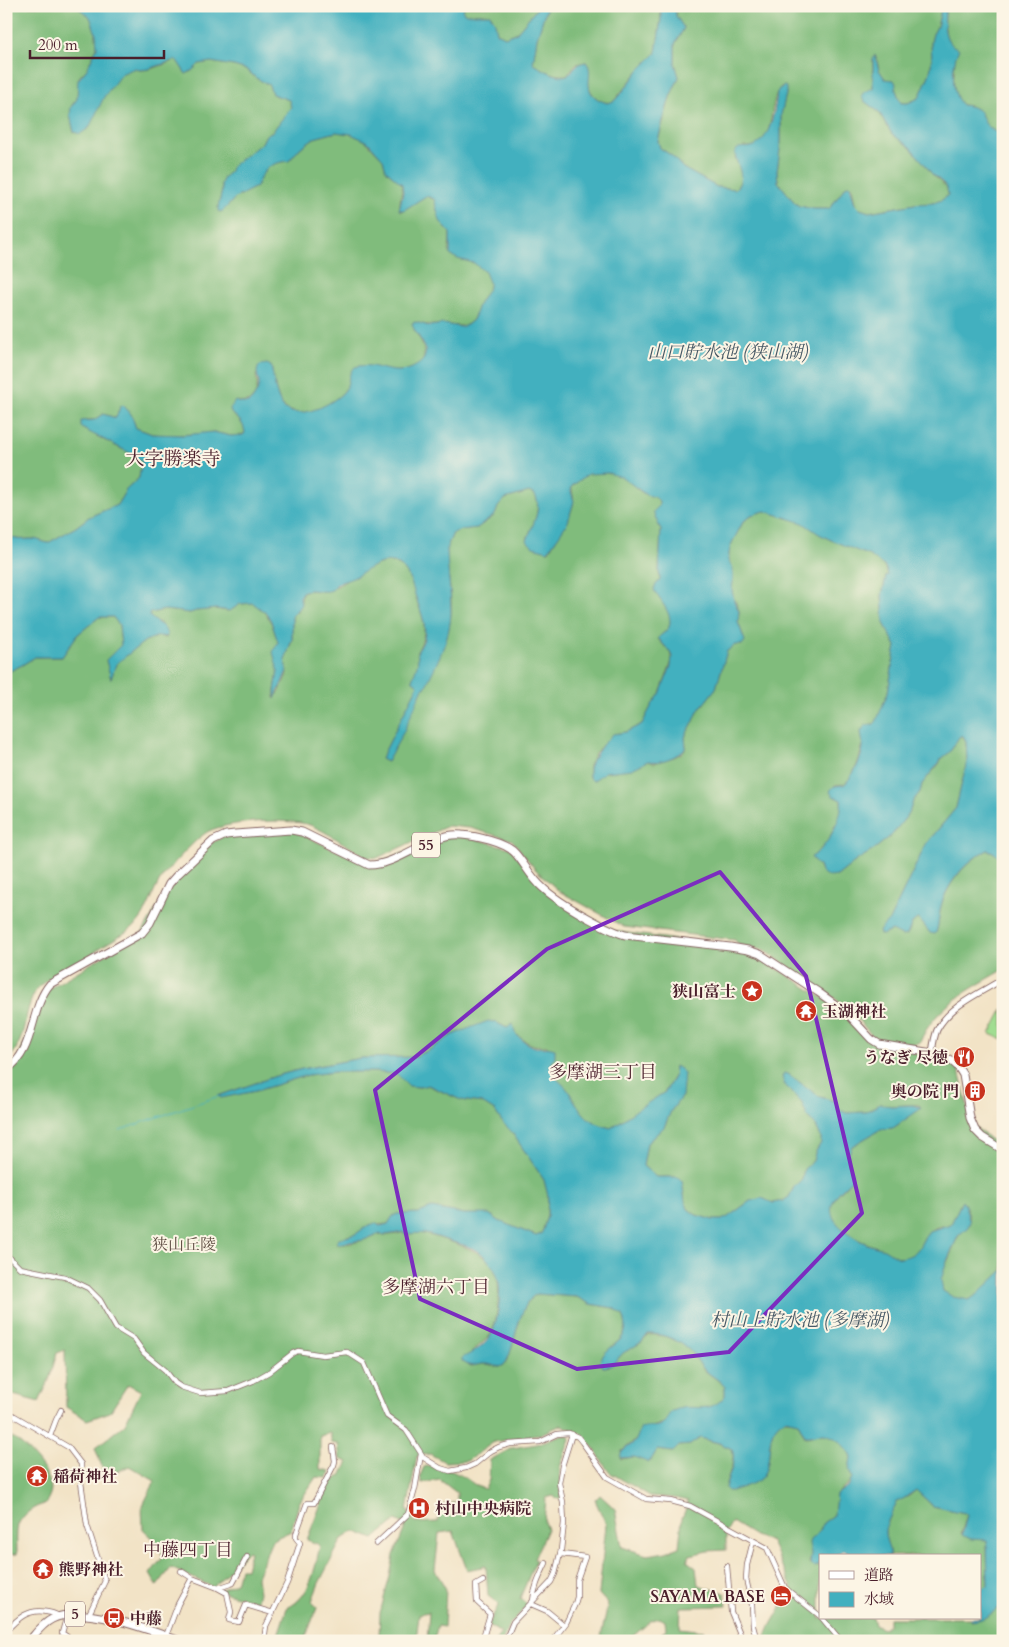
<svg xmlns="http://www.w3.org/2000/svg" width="1009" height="1647" font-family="Cardo,'Noto Serif JP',serif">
<rect width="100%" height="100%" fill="#fcf5e5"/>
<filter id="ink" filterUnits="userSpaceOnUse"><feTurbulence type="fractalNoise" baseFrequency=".02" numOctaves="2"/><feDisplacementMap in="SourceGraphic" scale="10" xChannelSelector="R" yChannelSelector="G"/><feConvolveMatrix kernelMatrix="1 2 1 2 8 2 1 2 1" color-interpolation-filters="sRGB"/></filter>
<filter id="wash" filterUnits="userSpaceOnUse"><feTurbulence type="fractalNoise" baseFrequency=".0096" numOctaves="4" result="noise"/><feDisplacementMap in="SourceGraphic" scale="20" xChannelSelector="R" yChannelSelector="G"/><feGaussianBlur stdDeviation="1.12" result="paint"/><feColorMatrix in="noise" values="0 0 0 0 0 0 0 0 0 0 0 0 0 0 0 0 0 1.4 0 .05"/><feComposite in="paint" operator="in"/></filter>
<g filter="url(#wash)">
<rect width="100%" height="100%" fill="#f2e3c6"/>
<path fill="#a1dd91" stroke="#767e5e" d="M1003,1009V1040L990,1034Z"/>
<path fill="#80bc7b" stroke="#656e53" d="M6,6H76L90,17L92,22L96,34L97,47L87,69L79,77L77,99L72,105L70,115L74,133L89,128C97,108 108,77 130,69C135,68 137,70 141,70C152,70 165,64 175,60L178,62L186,74L193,70L199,64L211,62L234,66L247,70L256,78L269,85L272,94L289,100L291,107L290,110L273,131L266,135L262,143L232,168L221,184L222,191L218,207L223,211L235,198L256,187C264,168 269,163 289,161L300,148L314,138L336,132L351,134L365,140L383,159L386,170L402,184C403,192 398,203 401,211L426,196L434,199L438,214L443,225L450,233L449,252C462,258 494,266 489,287C487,292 484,296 481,300C477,307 476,316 472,321C464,330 453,324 443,325C432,325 426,326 416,322L414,330C428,349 431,368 401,371C395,372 390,370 385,371C374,372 358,380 348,384C342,402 300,423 284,407C275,398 274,379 271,366L256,375C260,389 255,408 237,401L231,413C238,419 244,423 245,433L239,436H231L213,432L200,434L165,435L152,434L136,428L131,414L119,410L116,418L103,414L94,420H86L96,436L130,453L142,461L139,478L126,490L117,505L89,517L76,527L48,543C43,542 37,539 32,539C22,539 14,542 6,532Z
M464,6H539L516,33L505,37L497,33L490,14H466L463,12Z
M547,6H658L661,13V19L656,53L640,69L614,101C604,106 592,97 589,87C586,80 588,70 588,63L586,62L576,64L567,75C554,76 542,71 533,63L537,38Z
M675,6H942L937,27L933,34L931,42L932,59L930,73L919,98L908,103H901L895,88L885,79L879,70L876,57L873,60V88L864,92V101L879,112L892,134L910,147L923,162L932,174L947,188L948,195L942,200L933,203L915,204L869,212L860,209L855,204L852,187L847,185L829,209H814L799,206L795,203L778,182L777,171L781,142V114L786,94L785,86H782C765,102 780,151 743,147L735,157C740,169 745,179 735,189L717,187L683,168L672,156L660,148L658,141L670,97L679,77L675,63V44L684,28L676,16Z
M946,6H1003V134C999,133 994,132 991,129C977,119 989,108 962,105C946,90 959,65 953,48C952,44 948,42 947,38C943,28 945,16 946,6Z
M593,472C602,473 612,472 621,476C633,482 641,497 655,497L659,501V506L654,512L661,530L659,571L660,581L655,586C656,599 676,613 669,627C666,632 661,634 658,639L670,652L672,661L660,694L652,705L642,724L626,732L613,734L595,753L589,766V777L595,779L605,772L622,770L648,761L654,763L674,757L682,753L686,747L685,738L686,734L694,721L698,711L716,688L727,651L735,645H742C746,632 739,631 738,620C738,617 739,614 739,612C738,605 732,598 732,590C731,585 733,580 732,575C731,565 727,559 730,548C731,542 735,536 738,531C744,520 751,512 765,511C777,515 790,517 802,522C812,527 820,535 831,540C849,548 882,554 888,575L886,576L882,596L884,623L896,646L888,692L878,720L874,724H870C868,730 864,737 863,743C860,758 856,772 845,784L835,785L833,796L841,800L842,810L839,820L835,825L828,842L814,855L821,872L837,876L857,860L872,851L892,835L909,813L913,801L920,792L922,784L939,764L941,759L950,752L959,736H963L966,742L967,762L956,808L926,844L890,919L886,924L888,932L892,931L908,933L912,923L917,919H919L930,933H936C939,924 939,915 941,906C947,884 967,860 988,850L993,852L1003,860V970C971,989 935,1006 920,1042L908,1046L880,1041L874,1038L854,1015L837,1000L764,950L739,945L735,940L624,927L559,891L536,870L512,840L470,828L448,826L377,858L366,857C349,847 327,832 310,825C288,818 230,821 209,831C196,838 173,864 163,876C151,892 149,915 132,928C121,936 108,942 97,950C93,953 89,957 85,959C71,968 47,976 37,989C22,1011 28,1043 6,1061V673L22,665L35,657H62L77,635L99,617H113L119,625L121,645L106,660L111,678L116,664L145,641L159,636L166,638L160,623L151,619L149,615L150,613L165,610L190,613L196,611L216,609L227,611L233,609L240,604L253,603C265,610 271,619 275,633C277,639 280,642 275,648L278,671L274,698L279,693L287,674L285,660L292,639V616L300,608L302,592C310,588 319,593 328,590C351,582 389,543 408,575C413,583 414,592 417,601C425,622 428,632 417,652C420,662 416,670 412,680L418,685L381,759L387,762C400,738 410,715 422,690C434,668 446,647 450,622C454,598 446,573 447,549L449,542L453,533L461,530L477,528L495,515L498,507L505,499L529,492L535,495C542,508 533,526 527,538L533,547L549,551C558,535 568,523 573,505C575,498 571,493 572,486L588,474Z
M291,830L369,865L456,834L510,848L545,890L614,931L748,950L847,1013L870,1039L932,1053L958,1067L972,1124L1003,1150V1270C995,1277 976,1301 965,1300C958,1300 951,1296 945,1294C935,1280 946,1266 951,1253C954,1247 955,1241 959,1235C962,1231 968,1228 969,1223C971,1217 966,1206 962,1201L951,1224C946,1226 938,1226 933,1229C920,1235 924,1252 905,1258C897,1260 885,1249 877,1247C859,1242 820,1223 834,1199C838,1192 849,1185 851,1179C854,1173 848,1167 848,1161C847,1155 850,1151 852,1146L881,1129L893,1128L899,1124L921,1107L919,1105H907L891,1106L880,1104L865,1112L847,1113L839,1110L834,1101L820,1097L788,1074L790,1090L802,1103L807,1116L816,1126L821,1137V1143L815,1153L813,1161L804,1169L802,1179L794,1187L789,1197L783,1201L772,1203L762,1198L750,1201L728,1217L722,1220H713L696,1215L688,1209L685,1201L682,1181L678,1177H656L643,1166L647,1143L664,1127L671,1111L682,1096L675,1066L674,1076L665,1092L611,1128C584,1122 581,1111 567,1089C564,1085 559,1082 556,1078C554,1075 552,1070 550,1067L555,1056L547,1046C529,1047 527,1042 513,1032C508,1028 501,1025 495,1022L452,1035L428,1051L420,1054L418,1057L361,1058L302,1069L276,1076L218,1096L256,1091L308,1075L334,1072H375L398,1074L409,1086L420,1087L427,1085L461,1100L482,1103L495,1111L502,1122L511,1131L544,1180L548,1195L547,1216L543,1230L541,1234L536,1236L499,1221L491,1215L464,1214L432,1208L419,1213L398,1214L393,1216L388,1224L367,1226L356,1234L344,1237L336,1244C345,1245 358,1242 366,1239C369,1238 373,1236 376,1235C380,1234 384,1235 388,1235C394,1235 400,1233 407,1232C422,1232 437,1237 451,1242C487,1254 502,1263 498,1304C497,1315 495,1327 489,1337L462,1361C472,1369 472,1365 483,1364C488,1363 497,1368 502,1366C514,1362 516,1303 537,1294L577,1297L590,1304L614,1308L623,1315C635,1342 604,1344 600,1362L603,1367L611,1366L623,1353L642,1342L648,1335C664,1333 683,1342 693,1354C697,1359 700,1365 704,1370C711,1376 719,1380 725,1387V1396L716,1405L708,1408H683L673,1411L664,1423L652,1427L622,1451L621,1459L634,1457L651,1460L657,1450L673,1452L679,1446L690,1445L700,1438L718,1443L732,1449C736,1461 729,1472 726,1484L731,1491C741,1487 754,1484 762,1476C776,1460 760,1409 798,1422L805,1437C811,1437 815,1434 821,1434C831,1433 851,1447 851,1458C852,1466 848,1470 852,1478C849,1485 845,1485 841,1490C835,1497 836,1508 834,1515L823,1523L820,1531L816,1535L809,1564L817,1566L820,1565V1618H873L875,1625L883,1629L889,1624V1618H970L971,1621C982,1620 990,1614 999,1608V1612L1003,1613V1641H764L769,1628L792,1588L771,1542L755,1536L732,1522L726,1533V1550L707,1551L690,1555L687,1561L696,1568L698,1585L725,1593L727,1606L681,1607L680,1628L704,1631L713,1641H649L659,1636L666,1629L665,1621L660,1618L652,1620L627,1641H600L608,1604L599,1594L606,1524L595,1500L600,1495L615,1509L622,1547L647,1555L666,1552L679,1547L682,1518L688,1504V1501L674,1498L650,1496L609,1472L595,1450L582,1434L562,1425L538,1435L494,1442L467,1461L445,1462L430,1454L417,1456L407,1510L415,1523L438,1522L439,1506L457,1502V1493L440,1480L422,1483L420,1476L424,1467C433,1463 450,1470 460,1475C469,1479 475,1487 485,1489L489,1480L490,1460L512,1448L537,1444L558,1436L568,1435L570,1439L560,1467L561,1500L553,1496L546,1498L544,1522L547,1529L534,1559L536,1560L520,1598L528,1605L509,1625L502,1641H495L501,1633L488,1625L499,1604L488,1596L486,1566L467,1570L453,1531L439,1533L435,1570L446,1589L444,1627L438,1626L433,1641H427L429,1612L419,1614L416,1641H388L379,1636L380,1613L390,1576L394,1555L406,1525L396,1520L374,1539L354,1531L342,1539L319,1583L312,1601L317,1608L304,1641H276L287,1608C311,1597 315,1568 320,1545L307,1540L329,1483L341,1476L348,1462L340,1459L338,1444L332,1443L330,1433L320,1436V1469L330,1471L327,1478L316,1477L299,1503L291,1531L272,1540L257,1577L259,1593L256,1601L218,1591L236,1583L240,1569H246L250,1552L248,1551L213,1587L171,1568L157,1586L150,1574L163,1557L158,1543L143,1529L142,1507L155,1481L129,1466L106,1477L95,1448L125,1424L141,1391L128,1384L110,1412L87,1420L66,1407L65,1350L57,1353L49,1380L39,1402L6,1393V1070L17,1061L45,991L142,933L165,894L208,845L226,835Z
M6,1434C23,1442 50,1470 51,1489C51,1494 47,1500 46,1504C35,1505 22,1515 18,1525C16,1533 17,1545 17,1554L7,1555Z
M916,1490L933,1506L965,1513L967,1515L961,1534L987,1539L988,1586L982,1588L980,1598V1556H889C890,1547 885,1541 885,1532C884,1527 895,1507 897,1501L909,1496Z"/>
<path fill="#42b0bf" stroke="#466875" d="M76,6H464L463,12L466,14H490L495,22L497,33L505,37L516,33L539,6H547L537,38L533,63C539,68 559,79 567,75C575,71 572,64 586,62C597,74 576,93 607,103L614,101L620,95L640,69L656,53L661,19V13L658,6H675L676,16L684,28L675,44V63L679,77L670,97L662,124L658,141L660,148L672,156L683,168L717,187L735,189C748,177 735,165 735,151L739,148C743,147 747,148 751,147C770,143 775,110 777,93L779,89L784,86L786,87V94L781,115V142L777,171L778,182L795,203L799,206L814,209H829L847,185H850L855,204L860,209L869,212L915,204L933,203L942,200L948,195L947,188L943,183L932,174L923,162L910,147L892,134L879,112L864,101L861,96L864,92L873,88V60L875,55L879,70L885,79L894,80L896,84L895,88L901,103H908L919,98L930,73L932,59L931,42L933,34L937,27L942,6H946C944,22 941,42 959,49C952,62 950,93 962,105C989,108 977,119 991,129C994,132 999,133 1003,134V860L993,852L988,850C966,860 947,884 941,906C939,914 939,924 936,933L935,934L930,933L919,919H917L912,923L907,935L902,936L892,931L882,935L880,934L879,931L890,919L926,844L956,808L967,761L966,742L964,737L962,735L959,737L950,752L941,759L939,763L922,784L920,792L913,801L909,813L892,835L872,851L857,860L837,876L829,877L821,872L819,866L816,864L811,857C826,850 844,816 841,800L833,796L830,792C833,783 838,787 845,784C854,774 861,760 863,747C863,742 861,736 861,731L866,725L874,724L876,722L888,692L896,646L884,623L882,596L886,576L888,575L885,567L870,556L831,540L819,534L803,523L765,511L751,515L743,522L732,543L730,548L728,560L733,569V582L732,590L734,601L739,611L738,622L745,641L742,645H735L727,651L716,688L698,711L694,721L686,734L685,738L686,747C679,757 659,764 648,761L632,769L605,772L593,781L589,777V768L592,760L603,744L613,734L626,732L642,724L652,705L660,694L671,666L672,657L670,652L658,638C661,634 667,632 669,627C674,614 659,600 654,590L655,586L660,580L659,571L661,530L653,512L659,506V501L655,497L646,495L622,477L608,473L588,474L572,486L571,491L574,501L568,522L548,551L533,547L527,541C531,526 543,510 535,495L529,492L505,499L498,507L495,515L477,528L461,530L453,533L449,542L447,549C447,570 451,590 451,611C451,638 436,664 425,688H423L403,733L387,762L381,759L418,685L412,680C415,670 420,662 417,652C420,647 423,643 424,638C427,627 421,611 417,601C414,592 412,583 408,575C393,550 372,567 355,577C349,580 343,581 337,584C335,586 334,588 332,590C323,594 311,587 302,592L300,596L301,605L292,616V639L285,660L287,671L275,699V691L278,671L273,652L278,642L271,621L267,614L253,603L240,604L230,611L216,609L196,611L190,613L165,610L150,613L149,615C155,624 167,624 167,637L159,636L145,641L116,664L111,679L106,660L121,645L119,625L113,617H99L77,635L62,657H35L22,665L6,673V532C14,542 22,539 32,539C37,539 43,542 48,543L76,527L89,517L117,505L126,490L139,478L142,461L130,453L85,430L81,427V421L94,420L103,414L116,418L120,407L123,405L131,414L136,428L152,434L184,435L213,432L231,436L243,435L245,433C244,423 238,418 231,413L230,409L235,401C239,402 244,404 248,403C253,401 258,391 259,385C259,377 254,372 260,365L267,364L271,366C274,379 275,396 283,407C296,422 335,404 345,390C350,383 347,367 359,366C379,363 391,377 412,368C416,366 422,363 424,358C430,345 414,335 412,323L416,322L429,326L444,324L461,327L467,325L473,320L478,305L489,287V282L485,272L474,263L458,259L450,255V233L440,221L434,199L426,196L404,210H399L403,192L402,184L386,170L383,159L368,142L351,134L336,132L314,138L300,148L289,161C269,163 264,169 256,187L235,198L223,211L219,212L218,207L222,191L221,184L224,177L229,173L232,166L262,143L266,135L273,131L291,107L289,100L272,94L269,85L256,78L247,70L234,66L211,62L199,64L193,70L186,74L178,62L175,60L149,69L140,70L135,68L121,74L104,97L89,128L80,134L74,132L70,115L71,107L77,99L78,80L87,69L97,47L96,34L92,22L90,17Z
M488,1021L495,1022L507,1028L513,1024L515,1033C520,1038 527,1045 535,1047C542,1048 546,1046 555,1049V1056L550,1067C552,1070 554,1075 556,1078C560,1082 564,1085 567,1089C581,1110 584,1122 611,1128L638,1109L665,1092L674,1077L675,1066L680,1069L684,1073L682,1096L671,1111L664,1127L647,1143L643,1166L656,1177H678L682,1181L685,1201L688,1209L696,1215L713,1220H722L728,1217L750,1201L762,1198L773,1203L783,1201L789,1197L794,1187L802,1179L804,1169L813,1161L815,1153L821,1143V1137L816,1126L807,1116L802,1103L784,1084L782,1077L784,1073L788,1074L820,1097L834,1101L839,1110L847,1113L865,1112L880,1104L891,1106L912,1105L921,1107L919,1110L893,1128L881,1129L852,1146C843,1164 854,1166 852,1180C835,1194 821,1210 842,1228C849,1234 857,1240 865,1243C871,1246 878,1247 884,1249C890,1252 894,1257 901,1258C922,1254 918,1244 929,1231L951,1224L962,1201L965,1205L970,1222L968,1227L958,1236L947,1261L941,1280L943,1291L953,1297L969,1300L978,1294L1003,1270V1601C997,1611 982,1623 970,1620V1618H980V1598L982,1588L988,1586L987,1540L971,1539L962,1535L967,1515L965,1513L933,1506L916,1490L903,1499L897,1501C895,1507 884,1527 885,1532C885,1541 890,1547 889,1556H851L850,1553L844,1550L835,1556H820L819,1565L815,1567L810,1565L811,1553L809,1543L810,1540L820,1531L823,1523L834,1515L836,1495L849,1485L851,1480L852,1478L849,1470L851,1457C847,1447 833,1433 821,1434C815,1434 811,1437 805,1436L798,1422L785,1419C760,1433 777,1461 760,1479C753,1485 739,1488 731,1491H728L725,1488C728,1475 737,1462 732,1449L719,1443L700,1438L690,1445L679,1446L673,1452L657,1450L651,1460L647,1462L634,1457L620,1458C620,1449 631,1447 636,1440C638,1436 639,1431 641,1428C649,1425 657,1429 664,1423C668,1419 668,1413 673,1411C692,1401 708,1417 725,1396V1387C720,1380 711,1376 705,1370C700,1366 697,1359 693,1354C683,1342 664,1333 648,1334L642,1342L623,1353L611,1366L603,1367L600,1362C604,1344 635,1343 623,1315L614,1308L590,1304L577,1297L537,1294C516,1303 514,1362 502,1366C498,1368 491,1364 487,1364C474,1363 473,1370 462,1361V1358C472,1353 483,1347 490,1337C497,1327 501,1297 499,1284C498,1274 492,1264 485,1257C476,1247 459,1244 446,1240C433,1235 419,1231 405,1235L404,1232L386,1235L378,1234L364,1240L336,1244L339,1239L356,1234L367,1226L375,1223L380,1226L388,1224L393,1216L397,1214L419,1213L432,1208L464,1214H489L499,1221L536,1236L541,1234L543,1230L547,1216L548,1196L544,1180L511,1131L502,1122L495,1111L482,1103L461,1100L428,1085L420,1087L409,1086L397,1074L375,1072H334L308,1075L256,1091L221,1098L218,1096L276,1076L302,1069L361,1058L417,1057L420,1054L428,1051L452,1035Z"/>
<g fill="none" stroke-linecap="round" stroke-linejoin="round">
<path stroke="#42b0bf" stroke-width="1" d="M120,1130L219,1096"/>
</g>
</g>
<g filter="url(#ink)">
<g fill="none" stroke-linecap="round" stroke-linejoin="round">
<g stroke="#856461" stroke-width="6">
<path id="minor" d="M6,1254L20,1268L65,1277L88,1288L100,1300L116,1328L134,1339L144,1353L165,1370L175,1383L181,1387L200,1393L228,1391L253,1381L269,1372L293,1353L298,1351L323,1355L347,1352L364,1363L387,1416L406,1430L424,1458L440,1468L450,1471L466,1468L475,1464L491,1451L499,1447L510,1444L540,1442L557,1434L569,1433L578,1437L582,1442L607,1477L646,1499L671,1501L690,1506L767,1548L785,1588L820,1616
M6,1411L68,1447L81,1464V1482L87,1525L105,1581L88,1616
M50,1436L56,1420L61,1410
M753,1541L747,1565L746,1579L752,1605L753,1626L757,1641
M376,1544L408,1514L415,1489L421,1454
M727,1566L731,1612L743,1641
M181,1571L192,1578L218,1588L233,1583L247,1557
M483,1581L476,1585L477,1602L490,1614L484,1634L489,1641
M216,1587L227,1593L231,1612L229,1620L239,1622L246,1605L273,1613
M533,1601C534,1587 540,1576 546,1563
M531,1604L547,1611L564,1625
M67,1615L62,1633L73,1641
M822,1618L841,1641
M6,1631C18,1618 29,1608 47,1612C52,1613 55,1613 58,1616
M166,1636L178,1604L192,1578
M264,1641L266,1626L287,1583L300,1543L296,1538V1534L307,1503H314L334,1465L335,1461L333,1447
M505,1641L513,1622L551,1582L555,1574L561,1550L564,1523L563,1502L559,1483L562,1466L572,1434
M552,1641L566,1623L575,1604L577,1597V1580L585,1557L561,1554"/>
</g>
<g stroke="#856461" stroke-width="7">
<path id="tertiary" d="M932,1053C933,1046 934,1037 937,1030C949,1006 980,993 1003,979"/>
</g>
<g stroke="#856461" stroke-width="9">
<path id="primary" d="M6,1070C36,1051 29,1009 50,984L142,933L150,923L169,884L176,876L213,841L226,835L235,834L291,830L302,832L369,865C401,865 431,831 462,835C475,836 505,842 515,853C525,864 531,878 543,888C559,903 605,929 625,935L730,947L748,950L760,954L818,992L847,1013L871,1039L879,1044L932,1053L949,1059L958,1067L963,1075L970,1118L975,1130L982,1137L1003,1150
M29,1641C36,1633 42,1624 52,1619C82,1604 150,1630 180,1641"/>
</g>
<use href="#minor" stroke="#fff" stroke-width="4.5"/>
<use href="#tertiary" stroke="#fff" stroke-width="5"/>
<use href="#primary" stroke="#fff" stroke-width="7"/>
</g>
</g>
<path fill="none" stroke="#7b2cbf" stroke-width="4" stroke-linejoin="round" d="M720,872L806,976L862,1213L729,1352L577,1369L420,1299L375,1090L547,949Z"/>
<defs>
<g id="sight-disc" transform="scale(1.125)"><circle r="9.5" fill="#c8321e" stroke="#fcf5e5"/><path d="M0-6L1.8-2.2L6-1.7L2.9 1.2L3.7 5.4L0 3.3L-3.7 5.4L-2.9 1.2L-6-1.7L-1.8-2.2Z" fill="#fff"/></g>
<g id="temple-disc" transform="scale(1.125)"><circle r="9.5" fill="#c8321e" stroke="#fcf5e5"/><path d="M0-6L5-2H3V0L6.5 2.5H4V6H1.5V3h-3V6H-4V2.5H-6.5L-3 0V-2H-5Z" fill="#fff"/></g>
<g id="restaurant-disc" transform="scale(1.125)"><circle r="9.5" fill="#c8321e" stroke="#fcf5e5"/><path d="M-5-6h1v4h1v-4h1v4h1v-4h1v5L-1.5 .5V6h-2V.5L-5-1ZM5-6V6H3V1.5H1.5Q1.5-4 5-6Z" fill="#fff"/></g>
<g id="building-disc" transform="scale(1.125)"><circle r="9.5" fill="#c8321e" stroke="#fcf5e5"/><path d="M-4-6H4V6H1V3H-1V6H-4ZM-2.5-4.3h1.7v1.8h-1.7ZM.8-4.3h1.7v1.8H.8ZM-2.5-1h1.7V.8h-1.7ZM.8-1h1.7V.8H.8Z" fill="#fff"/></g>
<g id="hospital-disc" transform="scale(1.125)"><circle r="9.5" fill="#c8321e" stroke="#fcf5e5"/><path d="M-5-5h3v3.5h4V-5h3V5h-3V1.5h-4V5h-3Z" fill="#fff"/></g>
<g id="hotel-disc" transform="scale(1.125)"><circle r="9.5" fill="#c8321e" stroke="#fcf5e5"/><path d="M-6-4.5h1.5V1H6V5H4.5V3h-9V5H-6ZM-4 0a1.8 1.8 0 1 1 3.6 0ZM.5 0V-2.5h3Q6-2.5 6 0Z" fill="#fff"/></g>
<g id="bus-disc" transform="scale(1.125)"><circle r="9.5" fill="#c8321e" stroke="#fcf5e5"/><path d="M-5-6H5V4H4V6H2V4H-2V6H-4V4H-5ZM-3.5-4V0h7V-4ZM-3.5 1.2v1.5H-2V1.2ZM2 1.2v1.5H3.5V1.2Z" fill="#fff"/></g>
</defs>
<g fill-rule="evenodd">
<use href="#sight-disc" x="752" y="991"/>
<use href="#temple-disc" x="806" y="1011"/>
<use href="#restaurant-disc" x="964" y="1057"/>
<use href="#building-disc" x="975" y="1091"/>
<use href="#temple-disc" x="37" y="1476"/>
<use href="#hospital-disc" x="419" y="1508"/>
<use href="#temple-disc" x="43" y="1569"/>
<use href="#hotel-disc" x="781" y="1596"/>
<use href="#bus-disc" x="114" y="1618"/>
</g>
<g text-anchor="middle" stroke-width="4" stroke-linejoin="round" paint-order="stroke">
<g fill="#fcf5e5" stroke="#7f5f63" stroke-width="1">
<rect x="412" y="832.5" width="28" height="25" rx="4"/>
<rect x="65" y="1601.5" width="20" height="25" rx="4"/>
</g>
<g font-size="15" font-weight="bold" fill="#4a1f2b">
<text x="426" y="850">55</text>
<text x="75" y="1619">5</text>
</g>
<g font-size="16" font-weight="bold" fill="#4a1f2b" stroke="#fcf5e5" text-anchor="start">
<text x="736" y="997" text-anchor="end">狭山富士</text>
<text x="822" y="1017">玉湖神社</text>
<text x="948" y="1063" text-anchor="end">うなぎ 尽徳</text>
<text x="959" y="1097" text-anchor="end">奥の院 門</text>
<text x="53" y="1482">稲荷神社</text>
<text x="435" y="1514">村山中央病院</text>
<text x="59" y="1575">熊野神社</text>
<text x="765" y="1602" text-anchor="end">SAYAMA BASE</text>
<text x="130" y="1624">中藤</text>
</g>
<g font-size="16" fill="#604e44" stroke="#fcf5e5">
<text x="184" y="1250">狭山丘陵</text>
</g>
<g font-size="18" font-style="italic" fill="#475966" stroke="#fcf5e5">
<text x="728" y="358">山口貯水池 (狭山湖)</text>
<text x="800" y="1326">村山上貯水池 (多摩湖)</text>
</g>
<g font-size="18" fill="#4a1f2b" stroke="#fcf5e5">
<text x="603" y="1078">多摩湖三丁目</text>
<text x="436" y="1293">多摩湖六丁目</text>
<text x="188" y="1556">中藤四丁目</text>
</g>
<g font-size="19" fill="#4a1f2b" stroke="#fcf5e5">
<text x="173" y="465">大字勝楽寺</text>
</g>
</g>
<rect width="1009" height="1647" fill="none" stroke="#fcf5e5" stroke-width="25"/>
<rect x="819" y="1554" width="162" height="65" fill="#fcf5e5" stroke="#b59f9b"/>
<rect x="829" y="1571" width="25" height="8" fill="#ffffff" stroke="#b59f9b"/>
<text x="864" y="1580" font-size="15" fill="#4a1f2b">道路</text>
<rect x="829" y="1592" width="25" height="15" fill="#42b0bf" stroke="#b59f9b"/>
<text x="864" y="1604" font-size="15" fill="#4a1f2b">水域</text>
<path d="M30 50v8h134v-8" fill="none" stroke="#4a1f2b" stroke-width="2.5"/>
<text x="38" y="50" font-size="15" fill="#4a1f2b" stroke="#fcf5e5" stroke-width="4" paint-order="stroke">200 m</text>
</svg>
